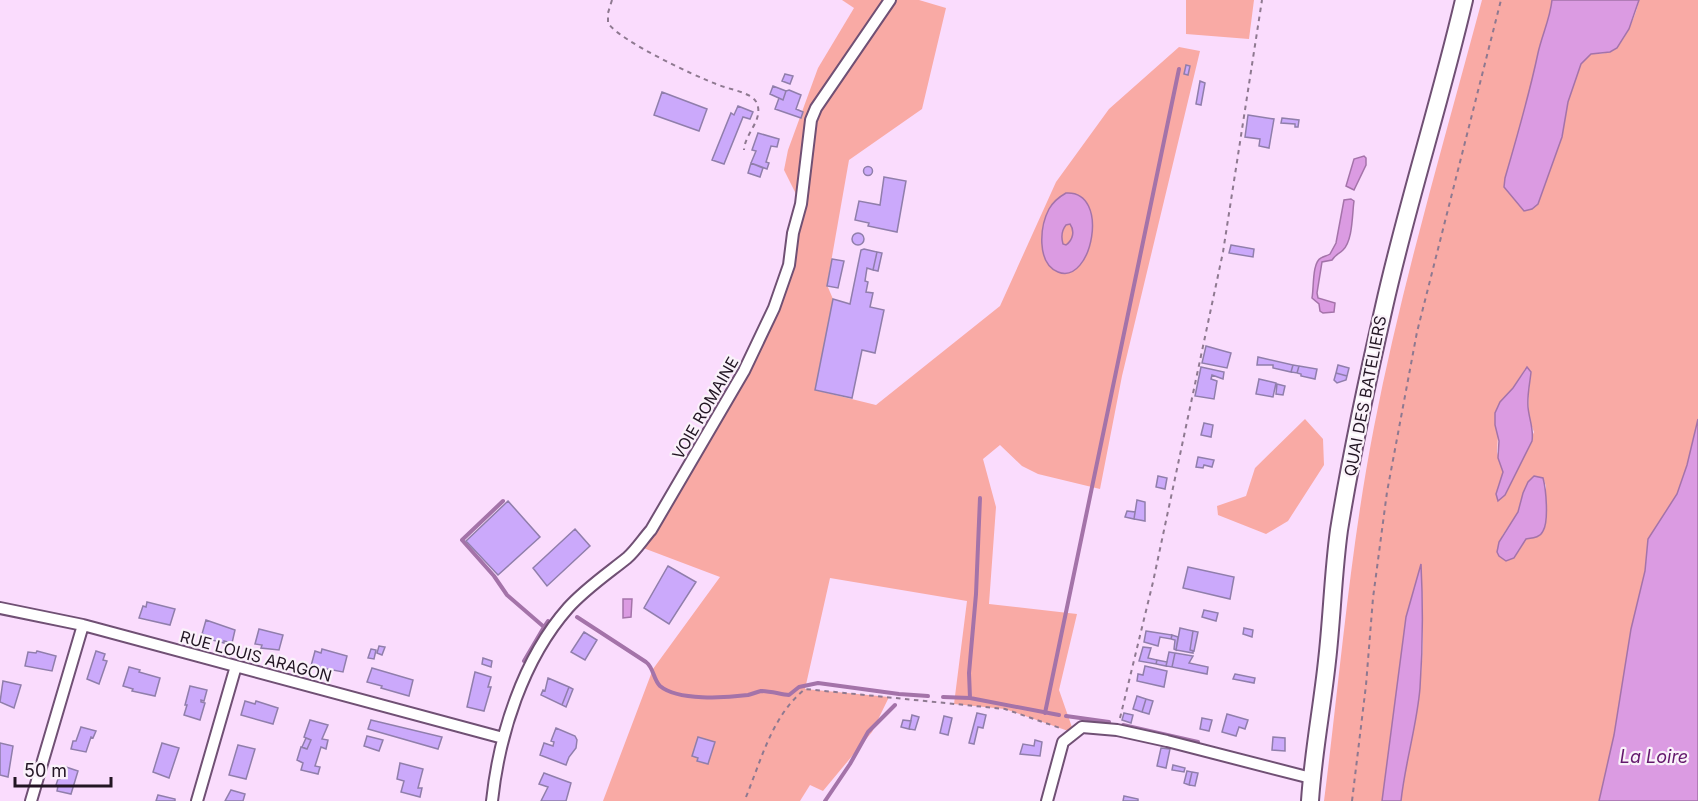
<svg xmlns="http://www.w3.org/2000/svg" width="1698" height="801" font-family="Inter,sans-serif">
<rect width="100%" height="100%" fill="#fadcfd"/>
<path fill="#f9aaa5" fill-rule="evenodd" d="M842,0H919L946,8L922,109L849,160L827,285L833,299L815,390L876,405L1000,306L1056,182L1109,109L1179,47L1200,51L1122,376L1100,489L1038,474L1022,466L1000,445L983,459L996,507L989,604L1077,614L1059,690L1074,733L1005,709L954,704L967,601L830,578L805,689L889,697L872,732L823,791L810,785L800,801H603L653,669L720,577L638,546L774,308L801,204L784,170L788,150L818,68L854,8Z
M1186,0H1254L1249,39L1186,34Z
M1482,0H1552L1551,13L1539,51L1531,90L1538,204L1562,137L1568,102L1574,80L1581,64L1591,54C1597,53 1605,54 1610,52C1623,48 1637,13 1639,0H1698V419L1687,465L1677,494L1648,539L1645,571L1631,629L1614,735L1599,801H1401C1405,764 1414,728 1419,691C1425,650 1423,607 1421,566L1406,617L1382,801H1324C1340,676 1350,550 1374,427C1402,283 1444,142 1482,0ZM1525,369L1531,372C1529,392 1525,412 1534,432L1505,495L1498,501L1496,494L1503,472L1497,452L1500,402L1513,388ZM1543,478L1546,486V521L1535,537L1526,539L1519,551L1502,536L1518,512L1523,493Z
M1305,419L1323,439L1324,465L1288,521L1266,534L1218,515L1217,506L1246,496L1255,468Z"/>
<path fill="#db9be2" stroke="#a473a9" stroke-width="1.5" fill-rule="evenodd" d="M1552,0H1639L1629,29L1617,48L1610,52L1591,54L1581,64L1568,102L1562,137L1538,204L1532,209L1524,211L1504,187L1505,178C1517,137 1529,96 1538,53C1542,35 1550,19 1552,0Z
M1364,156L1366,158V165L1354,190L1346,186L1354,159Z
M1066,193C1111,190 1092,286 1058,272C1036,263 1040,226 1049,209C1053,202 1059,197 1066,193ZM1070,224C1075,231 1073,240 1066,245L1063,244C1061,237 1062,230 1066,225Z
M1351,199L1354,201C1352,215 1353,240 1343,250C1339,254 1335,255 1332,260L1322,262L1317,293L1318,298L1335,303L1334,312L1323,313L1320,311L1319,304L1312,298C1314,288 1312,262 1321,258C1324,256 1327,256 1330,254L1336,243L1344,200Z
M1527,367L1531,372C1530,383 1527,395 1528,407C1529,419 1534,429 1532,441L1505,495L1498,501L1496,494L1503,472L1498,458L1499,441L1495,425V413L1500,402L1513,388Z
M1698,419V801H1599L1614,735L1631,629L1645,571L1648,539L1677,494L1687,465Z
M1534,476L1543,478C1546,489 1549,521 1543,531C1540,538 1532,538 1526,539L1514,558L1506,561L1499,556L1497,552L1499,542L1518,512L1523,493L1528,482Z
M1421,564C1423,605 1423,646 1420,688C1417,725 1405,763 1401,801H1382L1406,617Z
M623,599H632L631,617L623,618Z"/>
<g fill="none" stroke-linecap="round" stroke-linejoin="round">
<path stroke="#a473a9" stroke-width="4" d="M503,501L462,540L494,576L507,595L544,627L548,621
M577,617L646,662C654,668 653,679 660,686C678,701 725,698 748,695C752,694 757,692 761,691C770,691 780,694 789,695L799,687L818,683L899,694L928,696
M524,661L544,627
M943,697L970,698L969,673L976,594L980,498
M970,698L1059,715
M1045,713L1179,69
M1066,716L1109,722
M1123,725L1198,742
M825,801L850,764L868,732L895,705"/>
</g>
<path fill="#cba9fb" stroke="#907eab" stroke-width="1.5" d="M1186,65L1190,66L1188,75L1184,74Z
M785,74L793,76L790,84L782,81Z
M1200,81L1205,83L1201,105L1196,104Z
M773,86L786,91L783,100L770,94Z
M789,90L801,95L796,109L803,112L801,118L775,109L779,98L783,100L786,91Z
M662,92L707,109L699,131L654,115Z
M738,106L753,112L750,119L743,117L724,164L712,160L731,113L734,115Z
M1248,115L1274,119L1269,148L1259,146L1260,139L1245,137Z
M1282,118L1299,120L1298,127H1295V124L1281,123Z
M758,133L779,139L777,147L771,146L766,162L769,163L767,169L751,163L756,151L752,150Z
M751,163L763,168L760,177L748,173Z
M863.5 171a4.5 4.5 0 1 1 9 0a4.5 4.5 0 1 1-9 0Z
M884,177L906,181L897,232L868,226L869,223L855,220L859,201L880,205Z
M852 239a6 6 0 1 1 12 0a6 6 0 1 1-12 0Z
M1231,245L1254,249L1253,257L1229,253Z
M864,249L877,252L873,270L867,268L865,281L868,282L866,292L873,293L870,307L884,310L875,353L862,350L852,398L815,390L833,299L850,304L861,250Z
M877,252L882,253L878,271L873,270Z
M832,259L844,261L838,288L827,286Z
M1206,346L1231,353L1227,368L1202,363Z
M1258,357L1293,365L1291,372L1273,368V365H1257Z
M1293,365L1299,366L1297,373L1291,372Z
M1338,365L1349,368L1347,376L1336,373Z
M1299,366L1317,369L1315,379L1301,376V374L1297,373Z
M1201,367L1224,372L1223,379L1212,375L1211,379L1217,381L1214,399L1195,396Z
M1336,373L1347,376L1346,380L1337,383L1334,380Z
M1259,379L1276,383L1273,397L1256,394Z
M1277,384L1285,386L1283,395L1276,394Z
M1204,423L1213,425L1211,437L1201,435Z
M1198,457L1214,460L1212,467L1204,465L1203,468L1196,467Z
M1158,476L1167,478L1165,489L1156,487Z
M1137,500L1145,502V521L1134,519Z
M508,501L540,537L498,575L466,541Z
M1127,511L1135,512L1134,519L1125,517Z
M575,529L590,546L547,586L533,568Z
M668,566L696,582L669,624L644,608Z
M1188,567L1234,577L1230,599L1183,588Z
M147,602L175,609L170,625L139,618L143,606L146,607Z
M1204,610L1218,613L1216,621L1202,617Z
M206,620L235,630L232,643L224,641V643L208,639V636L202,634Z
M1180,628L1193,631L1190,650L1193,651V653L1176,650Z
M1244,628L1253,630L1252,637L1243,634Z
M259,629L283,635L279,650L261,648L262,645L255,644Z
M1146,631L1172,635L1171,639L1160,637L1158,646L1144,642Z
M1193,631L1198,632L1194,651L1190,650Z
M584,632L597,640L585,660L571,652Z
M1172,635L1178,637L1176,650L1174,649L1175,640L1171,639Z
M379,646L385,647L382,655L377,653Z
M1143,647L1151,648L1148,658L1157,660L1156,664L1139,661Z
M322,649L347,656L343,672L311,666L315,651L321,653Z
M371,649L376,650L374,659L368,658Z
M37,651L56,656L52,671L25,666L28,652L36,653Z
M96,651L105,654L103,660L107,661L99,684L87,679Z
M1169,652L1175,653L1172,667L1166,666Z
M1175,653L1193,656L1189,663L1208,667L1207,674L1172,667Z
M483,658L492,661L491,667L482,664Z
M1157,660L1167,662L1166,666L1156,664Z
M1145,666L1167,671L1164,687L1137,681L1138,674L1143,675Z
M129,667L140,670L139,672L160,678L155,696L132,691L133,689L123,686Z
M372,668L413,680L409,696L381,688L382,686L367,682Z
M475,672L491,677L488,687H491L484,711L467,707Z
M1235,674L1255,678L1254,683L1233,679Z
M548,678L569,687L562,705L541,695L543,690L545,691Z
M3,681L21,685L14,708L0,702Z
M190,686L207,690L204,701L201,700V702L205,703L200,720L184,715L187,705H185Z
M569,687L573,689L566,707L562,705Z
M1137,696L1146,699L1142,712L1133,709Z
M1146,699L1153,701L1149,714L1142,712Z
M245,701L255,704L256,701L278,708L273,724L241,715Z
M977,713L986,715L983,728L978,727L974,744L969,743Z
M1124,713L1133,715L1131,723L1122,720Z
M1227,714L1248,720L1245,729L1239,727L1236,736L1222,732Z
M912,715L919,717L915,730L909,729Z
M944,716L952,718L948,735L940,733Z
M1202,718L1212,720L1209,731L1200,729Z
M310,720L328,725L322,739L328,740L326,749L321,747L315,766L320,767L318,774L301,770L303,763L297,760L301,747L307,749L311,740L304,737Z
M371,720L442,737L438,749L368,729Z
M903,720L911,721L909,729L901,727Z
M81,727L96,731L93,738L91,737L86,752L71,749L73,741H76Z
M556,728L575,736L577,740L576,748L569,757L566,765L540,755L544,743L553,746L554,742L551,741Z
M367,736L383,740L379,751L364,746Z
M698,737L715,742L708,764L697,761L698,758L692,756Z
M1273,737L1285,738V751L1272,750Z
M306,738L311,740L307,749L302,747Z
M1035,740L1042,742L1040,756L1020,754L1023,744L1034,746Z
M0,743L13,746L8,777L0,775Z
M162,743L179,748L169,778L153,772Z
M238,745L255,749L246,779L229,775Z
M1161,748L1170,749L1166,768L1157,766Z
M400,763L423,769L418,788H422L420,797L401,792L404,781L397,779Z
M1173,765L1185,768L1184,772L1172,770Z
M63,766L78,771L71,794L57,791L58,786L56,785L58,779H60Z
M1187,771L1192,772L1189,785L1184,783Z
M1192,772L1198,773L1195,786L1189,785Z
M544,773L571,783L566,801H541L548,787L539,784Z
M231,790L245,794L243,801H225Z
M158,795L175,799V801H156Z
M1124,796L1138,799V801H1123Z"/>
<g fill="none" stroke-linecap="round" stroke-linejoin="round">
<g stroke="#705074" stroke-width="14">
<path id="minor" d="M0,608L83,625L503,738
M31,801L83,625
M197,801L236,666
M492,801C499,735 523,659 568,608C585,589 607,574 627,558C636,550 643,539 651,530L744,371L774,308L789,265L793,233L801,204L811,120L816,108L890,0
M1047,801L1063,742L1082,727L1117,730L1167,741L1311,778"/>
</g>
<g stroke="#705074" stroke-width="20">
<path id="primary" d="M1310,801C1313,754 1322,708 1327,661C1332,618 1333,574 1339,530C1351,456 1367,381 1384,307C1407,204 1440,103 1464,0"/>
</g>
<path stroke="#8e7990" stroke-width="2" stroke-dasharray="4.5 4.5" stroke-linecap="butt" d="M612,0L608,13V23C620,41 693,75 716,84C728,89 739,90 750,96C755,99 757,102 758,107C761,122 745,134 744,150
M1120,718L1153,582L1223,252L1262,0
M746,797C762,758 772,716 805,689L1005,709L1060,728
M1352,801L1366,685L1373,598L1387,492L1417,332L1501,0"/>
<use href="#minor" stroke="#fff" stroke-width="10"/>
<use href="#primary" stroke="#fff" stroke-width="16"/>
</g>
<g text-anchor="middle" stroke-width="4.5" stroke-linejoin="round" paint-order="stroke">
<g font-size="16" fill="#221523" stroke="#faf2fa">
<text transform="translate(1365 396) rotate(-79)" y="6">QUAI DES BATELIERS</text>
<text transform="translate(705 408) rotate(-60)" y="6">VOIE ROMAINE</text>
<text transform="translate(256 656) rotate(15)" y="6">RUE LOUIS ARAGON</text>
</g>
<g font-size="18" font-style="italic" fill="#64196d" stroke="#faf2fa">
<text x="1654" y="763">La Loire</text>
</g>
</g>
<path d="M15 777v9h96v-9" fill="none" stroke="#221523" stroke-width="3"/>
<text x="24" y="777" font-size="18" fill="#221523" stroke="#faf2fa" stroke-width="4.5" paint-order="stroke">50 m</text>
</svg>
